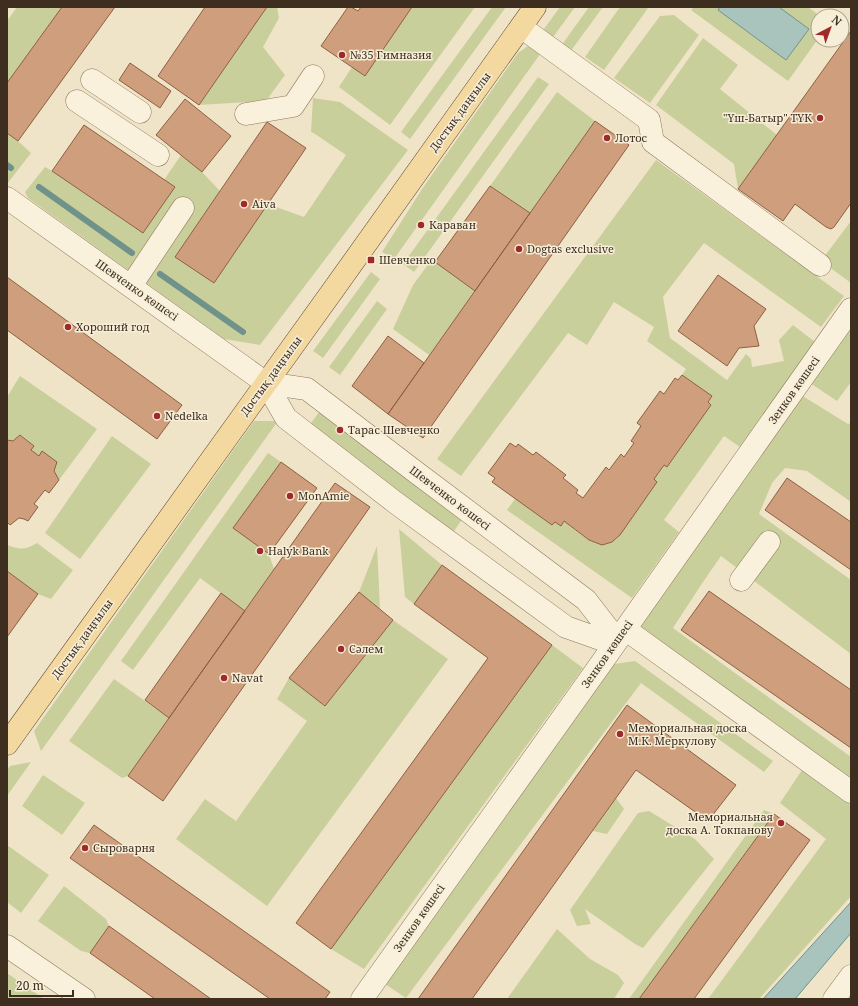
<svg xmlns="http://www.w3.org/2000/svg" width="858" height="1006" font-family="'Noto Serif',serif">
<rect width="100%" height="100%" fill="#f0e4c8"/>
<path fill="#c9cf9b" d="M17,7H62L7,83V21Z
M267,7H277L279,18L263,47L285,75L266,101L199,105Z
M412,7H475L390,125L339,87L352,67L365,75Z
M492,7H506L410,139L401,132Z
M560,7H575L551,40L541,33Z
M589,7H603L570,52L561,46Z
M620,7H647L648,8L604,70L585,57Z
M694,7H720L718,10L786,60L809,29L779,7H808L820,16H818V39L788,81L691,10Z
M674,15L699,35L650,103L614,78L660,16Z
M703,38L738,65L720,89L777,135L738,189L734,164L656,105Z
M528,46L543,50L394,259L382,252L422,189L518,53Z
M538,77L549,84L414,272L403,264Z
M557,92L595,121L530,213L490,186Z
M313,98L340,102L408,150L260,345L224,339L28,198L25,192L45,167L52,171L143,233L175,187L164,180L181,155L202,172L220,191L175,257L214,283L268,204L304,217L346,155L315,134L311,132Z
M7,133L18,141L31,153L7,184Z
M656,160L844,296L821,327L704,243L663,297L670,338L727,380L746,354L751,359L752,367L784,361L779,340L793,325L815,342L740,447L724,436L664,520L679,532L632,598L507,510L515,499L555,522L561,526L564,521C581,534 601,557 620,535L657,482L654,479L664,465L667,467L711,405L708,402L712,396L682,375L686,369L647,341L654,327L614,302L587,345L568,333L461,476L437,459Z
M851,221V283L821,261Z
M432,259L475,291L429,355L393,329L413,285Z
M371,272L380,279L323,358L313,351Z
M377,301L387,309L340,375L329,367Z
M851,325V382L837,401L810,383Z
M20,376L97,429L59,480L42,452L39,456L31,450L34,446L21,435L13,441L7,440V397Z
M801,395L848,424L851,423V502L807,471L785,468L772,483L759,514L851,580V654L721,556L701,585L673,628L851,757V781L638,627Z
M322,408L465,515L452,534L309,426Z
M254,421H278L41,751L34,731Z
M112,436L151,464L80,559L45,533Z
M268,453L281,462L233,528L269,554L274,569L245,611L200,578L133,670L121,661Z
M399,529L442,565L414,604L405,597Z
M37,543L73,570L51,599L38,594L7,571V545C20,550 25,550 37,543Z
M377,546L380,609L359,592Z
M393,620L448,659L267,906L176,839L205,799L236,821L307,721L277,699L289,678L325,706Z
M552,645L583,668L364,969L331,949Z
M635,661L773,761L764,772L641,683L406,998L385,984L614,664Z
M114,679L169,718L128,776L122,778L69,741Z
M31,762L7,796V770L10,766Z
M804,767L851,805V896L759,999H708L826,839L780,803Z
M43,775L85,803L62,835L22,806Z
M616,798L624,809L607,834L593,831Z
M764,810L774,814L639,999H629Z
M649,811L695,839L714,859L643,948L635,944L585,909L591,924L577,926L570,910L638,813Z
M7,845L49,875L21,913L7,902Z
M64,886L106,919L109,926L90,953L81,951L38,921Z
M557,929L590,959L618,975L624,983L614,999H507Z
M7,973L44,999H7Z"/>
<path fill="#a9c4bc" stroke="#6f938a" d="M720,7H779L809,29L786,60L718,10Z
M851,902V933L795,999H763Z"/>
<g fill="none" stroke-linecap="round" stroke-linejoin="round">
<path stroke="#6f938a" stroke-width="6" d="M7,165L11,168
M39,187L132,253
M160,274L243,332"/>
</g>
<path fill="#cf9f7d" stroke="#8d5f41" d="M62,7H115L18,141L7,133V83Z
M205,7H267L199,105L158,76Z
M348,7H351L358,11L361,7H412L365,76L321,46Z
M851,31V203L834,227L831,229L826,227L795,204L783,221L738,189Z
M130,63L171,91L160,108L119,80Z
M185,99L231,136L202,172L156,135Z
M595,121L629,145L423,438L388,414Z
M267,122L306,148L214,283L175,257Z
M84,125L175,187L143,233L52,171Z
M490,186L530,213L475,291L435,262Z
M718,275L766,309L754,326L759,346L739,348L727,366L678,331Z
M7,277L182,405L157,439L7,330Z
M388,336L424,363L388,414L352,386Z
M682,375L712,396L708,402L711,405L667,467L664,465L654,479L657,482L620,535L612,542L602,545L589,540L564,521L561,526L555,522L552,525L492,482L495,478L488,473L510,443L516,447L518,444L533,455L536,452L566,475L563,478L578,490L576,493L583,498L606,467L609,470L621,454L624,457L634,443L631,441L641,426L637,423L660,391L664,394L675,378L678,380Z
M20,435L34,446L31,450L39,456L42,451L57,462L54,471L59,480L49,493L45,490L34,504L38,507L28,521L24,519L19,518L10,525L7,522V440L13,441Z
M281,462L317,488L269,554L233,528Z
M787,478L851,522V570L765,510Z
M335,483L370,507L163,801L128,776Z
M442,565L552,645L331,949L296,923L488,658L414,604Z
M7,571L38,594L7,637Z
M709,591L851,690V748L681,630Z
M359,592L393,620L325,706L289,678Z
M221,593L245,611L169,718L145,700Z
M627,705L736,785L708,821L636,770L472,999H418Z
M774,814L810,840L694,999H639Z
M94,825L330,992L325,999H270L70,858Z
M109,926L211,999H155L90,953Z"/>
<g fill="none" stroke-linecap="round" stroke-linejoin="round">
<g stroke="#8d765c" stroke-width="23">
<path id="minor" d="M521,27L649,120L653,142L820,265
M92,80L140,112
M77,101L158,155
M246,114L293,106L313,76
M7,198L266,383L286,418L396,503L566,627L614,644
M131,286L183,208
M266,383L307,389L417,473L586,600L617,640
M741,580L769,542
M625,629L851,792
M7,946L84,999
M362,999L600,665L851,309
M834,999L851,976"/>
</g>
<g stroke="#5b4430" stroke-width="23">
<path id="major" d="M7,744L336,286L535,7"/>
</g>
<use href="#minor" stroke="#faf1dc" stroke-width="22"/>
<use href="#major" stroke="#f3d9a0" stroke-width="22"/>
</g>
<g fill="#9e2a2b" stroke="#f7eed8" stroke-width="1.5">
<circle cx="342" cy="55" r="4"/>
<circle cx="820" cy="118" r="4"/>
<circle cx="607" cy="138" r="4"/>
<circle cx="244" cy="204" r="4"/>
<circle cx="421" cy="225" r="4"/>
<circle cx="519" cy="249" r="4"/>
<rect x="367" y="256" width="8" height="8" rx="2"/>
<circle cx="68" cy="327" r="4"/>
<circle cx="157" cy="416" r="4"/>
<circle cx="340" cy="430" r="4"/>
<circle cx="290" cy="496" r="4"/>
<circle cx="260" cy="551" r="4"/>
<circle cx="341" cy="649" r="4"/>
<circle cx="224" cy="678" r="4"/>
<circle cx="620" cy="734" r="4"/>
<circle cx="781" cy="823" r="4"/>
<circle cx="85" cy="848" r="4"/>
</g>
<g text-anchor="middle" stroke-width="3" stroke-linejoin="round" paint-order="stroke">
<g font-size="11" fill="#3d2e20" stroke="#f7eed8" text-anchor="start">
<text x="350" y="59">№35 Гимназия</text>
<text x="812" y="122" text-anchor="end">"Үш-Батыр" ТҮК</text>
<text x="615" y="142">Лотос</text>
<text x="252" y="208">Aiva</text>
<text x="429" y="229">Караван</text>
<text x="527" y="253">Dogtas exclusive</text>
<text x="379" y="264">Шевченко</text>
<text x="76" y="331">Хороший год</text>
<text x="165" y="420">Nedelka</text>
<text x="348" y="434">Тарас Шевченко</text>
<text x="298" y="500">MonAmie</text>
<text x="268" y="555">Halyk Bank</text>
<text x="349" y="653">Сәлем</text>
<text x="232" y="682">Navat</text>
<text x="628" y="732">Мемориальная доска<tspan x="628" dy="13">М.К. Меркулову</tspan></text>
<text x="773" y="821" text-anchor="end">Мемориальная<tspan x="773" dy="13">доска А. Токпанову</tspan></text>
<text x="93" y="852">Сыроварня</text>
</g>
<g font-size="11" fill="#3d2e20" stroke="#f7eed8">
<text transform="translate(460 112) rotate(-54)" y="4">Достық даңғылы</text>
<text transform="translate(137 290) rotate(35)" y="4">Шевченко көшесі</text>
<text transform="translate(271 376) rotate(-54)" y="4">Достық даңғылы</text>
<text transform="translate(794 390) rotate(-55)" y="4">Зенков көшесі</text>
<text transform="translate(450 498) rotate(37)" y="4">Шевченко көшесі</text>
<text transform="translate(82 639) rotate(-54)" y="4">Достық даңғылы</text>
<text transform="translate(607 654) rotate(-55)" y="4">Зенков көшесі</text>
<text transform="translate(419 918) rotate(-55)" y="4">Зенков көшесі</text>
</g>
</g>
<rect width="858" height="1006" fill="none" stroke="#3d2e20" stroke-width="16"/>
<g transform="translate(830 28) rotate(41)"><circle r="19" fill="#f7eed8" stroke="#ada18e"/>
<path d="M0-3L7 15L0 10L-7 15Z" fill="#9e2a2b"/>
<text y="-6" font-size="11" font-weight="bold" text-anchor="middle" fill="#3d2e20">N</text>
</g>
<path d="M10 990v6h63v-6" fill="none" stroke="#3d2e20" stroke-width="2"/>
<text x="16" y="990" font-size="12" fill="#3d2e20" stroke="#f7eed8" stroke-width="3" paint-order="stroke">20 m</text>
</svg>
